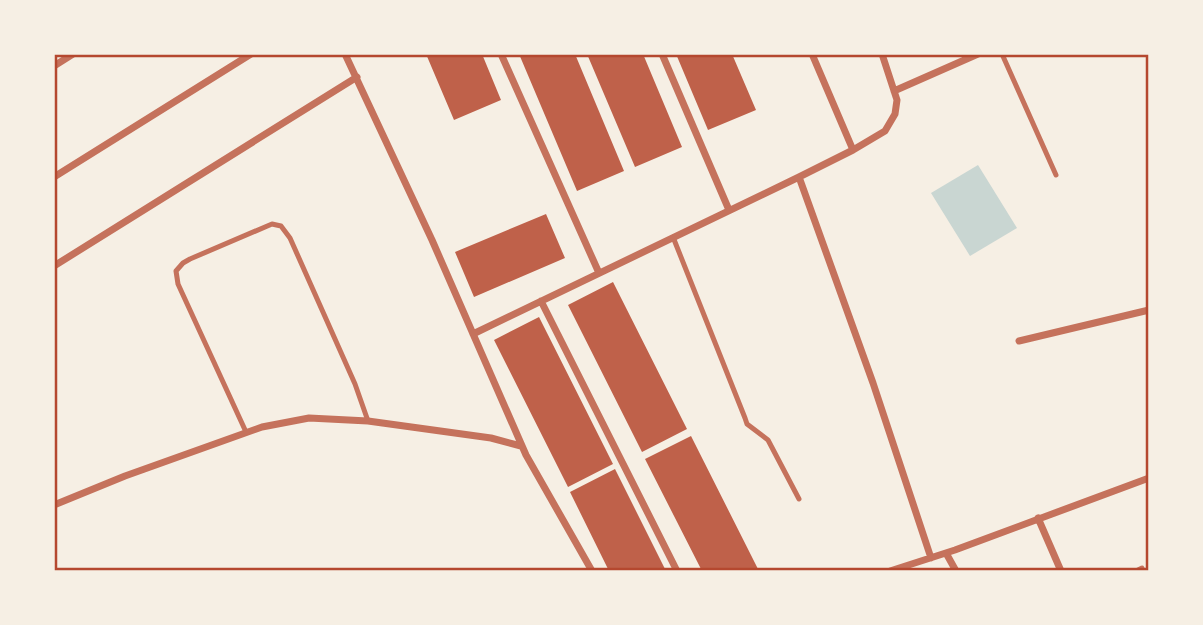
<svg xmlns="http://www.w3.org/2000/svg" width="1203" height="625" font-family="'IBM Plex Sans',sans-serif">
<rect width="100%" height="100%" fill="#f6efe4"/>
<path fill="#c9d6d2" d="M978,165L1017,228L970,256L931,193Z"/>
<path fill="#bf614a" d="M426,54H482L501,100L454,120Z
M519,54H575L624,171L577,191Z
M587,54H643L682,147L635,167Z
M676,54H732L756,110L708,130Z
M546,214L565,258L474,297L455,252Z
M613,282L687,429L642,452L568,305Z
M539,317L613,464L568,487L494,340Z
M691,436L759,571H702L645,459Z
M615,469L666,571H609L570,492Z"/>
<g fill="none" stroke-linecap="round" stroke-linejoin="round">
<path stroke="#c5725c" stroke-width="5" d="M1002,54L1056,175
M673,237L745,418L747,424L768,440L799,499
M246,432L178,284L176,271L183,263L190,259L272,224L281,226L290,238L355,384L368,421
M1136,571L1142,568"/>
<path stroke="#c5725c" stroke-width="7" d="M345,54L432,240L526,455L592,571
M501,54L599,273
M662,54L729,210
M812,54L853,150
M54,66L73,54
M894,91L978,54
M54,177L251,54
M799,177L873,383L931,558
M54,266L357,77
M541,301L677,571
M473,334L799,177L853,150L885,131L895,114L897,100L882,54
M1019,341L1149,310
M54,505L125,476L262,427L309,418L368,421L491,438L521,446
M1038,518L1061,571
M946,553L956,571
M890,571L955,550L1149,478"/>
</g>
<rect width="1203" height="625" fill="none" stroke="#f6efe4" stroke-width="112"/>
<rect x="56" y="56" width="1091" height="513" fill="none" stroke="#b5482f" stroke-width="2.5"/>
</svg>
